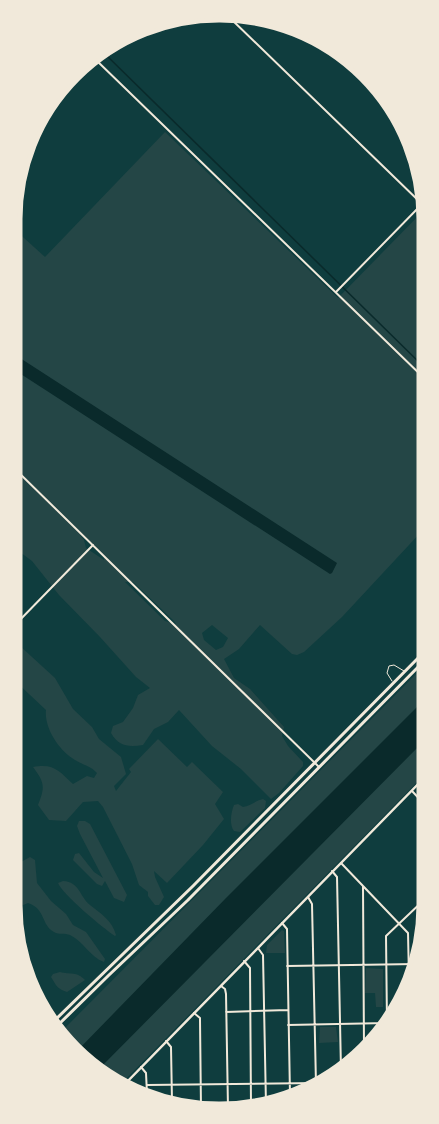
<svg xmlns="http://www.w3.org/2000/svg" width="439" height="1124" font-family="Commissioner,sans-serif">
<rect width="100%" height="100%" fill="#0f3d3e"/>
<path fill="#244646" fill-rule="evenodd" d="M165,132L338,298L424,210L425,533L422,531L342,617L304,652L297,655L292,654L260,625L239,649L224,659L234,678L250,689L284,727L282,736L288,746L303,762V766L279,793L271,799L241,769L212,746L179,710L168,722L154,729L143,745C129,747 119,747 111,733L113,726L123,722L133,708L138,695L150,688L136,677L100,637L59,595L32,561L13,547V228L45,257ZM80,535H82L104,556V560L86,548L84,540ZM125,582H133L174,621L176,624L165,621ZM212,625L228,638L223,647L216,650L204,640L202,633Z
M20,646L55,678L73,709L92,727L99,739L121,757L126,774L114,786L116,791L131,772L129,769L158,739L187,767L192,762L223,792L215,804L224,819L203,845L167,883L154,871L155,877L164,897L159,905H155L148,896V892L139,885L132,864L103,807L98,801L83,802L66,821L49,820L38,805C45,787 45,783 33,767C54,763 59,771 73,784L87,776L94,778L97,773C91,766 80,764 72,758C58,749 44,727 46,710L13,679V647Z
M425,665L426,773L120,1085L64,1040L60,1033Z
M263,799L266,801L265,808L240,832L234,831C229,825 231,812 234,805L238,804L243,807C250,806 255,801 263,799Z
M79,821H85L90,824L127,895L124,902L114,898L105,881L102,886L97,884L73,860L75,854L79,853L94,872L103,878L80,834L77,826Z
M30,857L35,860L37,883L51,901L66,914L73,925L86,932L105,959L104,962C90,957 83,941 70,935C65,933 59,935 54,932C41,925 46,909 28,903L21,906C5,898 16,875 21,862Z
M63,881C80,882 79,896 90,905C100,913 112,920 116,935L115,936C103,928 62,894 58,883Z
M282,930L284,931L285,953H266L267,945Z
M366,968L383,969V1007H376L375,993H365Z
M60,972C70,975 77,971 85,980L67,992C57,989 56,985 51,977L53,974Z
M320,1027H336L338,1042L319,1043Z"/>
<path fill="#0a2a2b" d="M20,358L337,563L332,573L330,574L13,369Z
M425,699L426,739L99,1069L77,1051L226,898Z"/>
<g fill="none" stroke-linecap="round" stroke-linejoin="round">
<path stroke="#0a2a2b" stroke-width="1.5" d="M103,52L425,368"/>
<path stroke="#f1e9da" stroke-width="1" d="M392,681L387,673L389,666L394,665L404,671"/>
<path stroke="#f1e9da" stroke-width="2" d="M229,17L422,204
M95,59L425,379
M336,292L424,202
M13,467L319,767
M13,627L93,545
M412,791L426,806
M341,863L408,933L409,979
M332,871L337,877L341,1070
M363,886L364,1049
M308,897L312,904L316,1084
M417,907L425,914
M282,923L287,929L290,1095
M258,948L263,955L266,1105
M244,961L250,968L251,1107
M287,966L416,964
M221,986L225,989L226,994L228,1108
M226,1012L288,1010
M194,1013L200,1018V1020L201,1109
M387,1023L386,936L426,898
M288,1025L387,1023
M166,1041L171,1047L172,1102
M141,1067L146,1073L147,1094
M147,1085L319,1083"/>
<path stroke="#f1e9da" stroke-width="2.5" d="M123,1086L426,776"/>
<path stroke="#f1e9da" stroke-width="3" d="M53,1022L193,886L425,651
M56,1027L109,975L188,900L425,660"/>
</g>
<path d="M0 0H439V1124H0ZM219 20H220A199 199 0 0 1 419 219V905A199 199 0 0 1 220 1104H219A199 199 0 0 1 20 905V219A199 199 0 0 1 219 20Z" fill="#f1e9da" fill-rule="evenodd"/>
<path fill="none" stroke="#f1e9da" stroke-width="5" d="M219 20H220A199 199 0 0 1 419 219V905A199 199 0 0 1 220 1104H219A199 199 0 0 1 20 905V219A199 199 0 0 1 219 20Z"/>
</svg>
